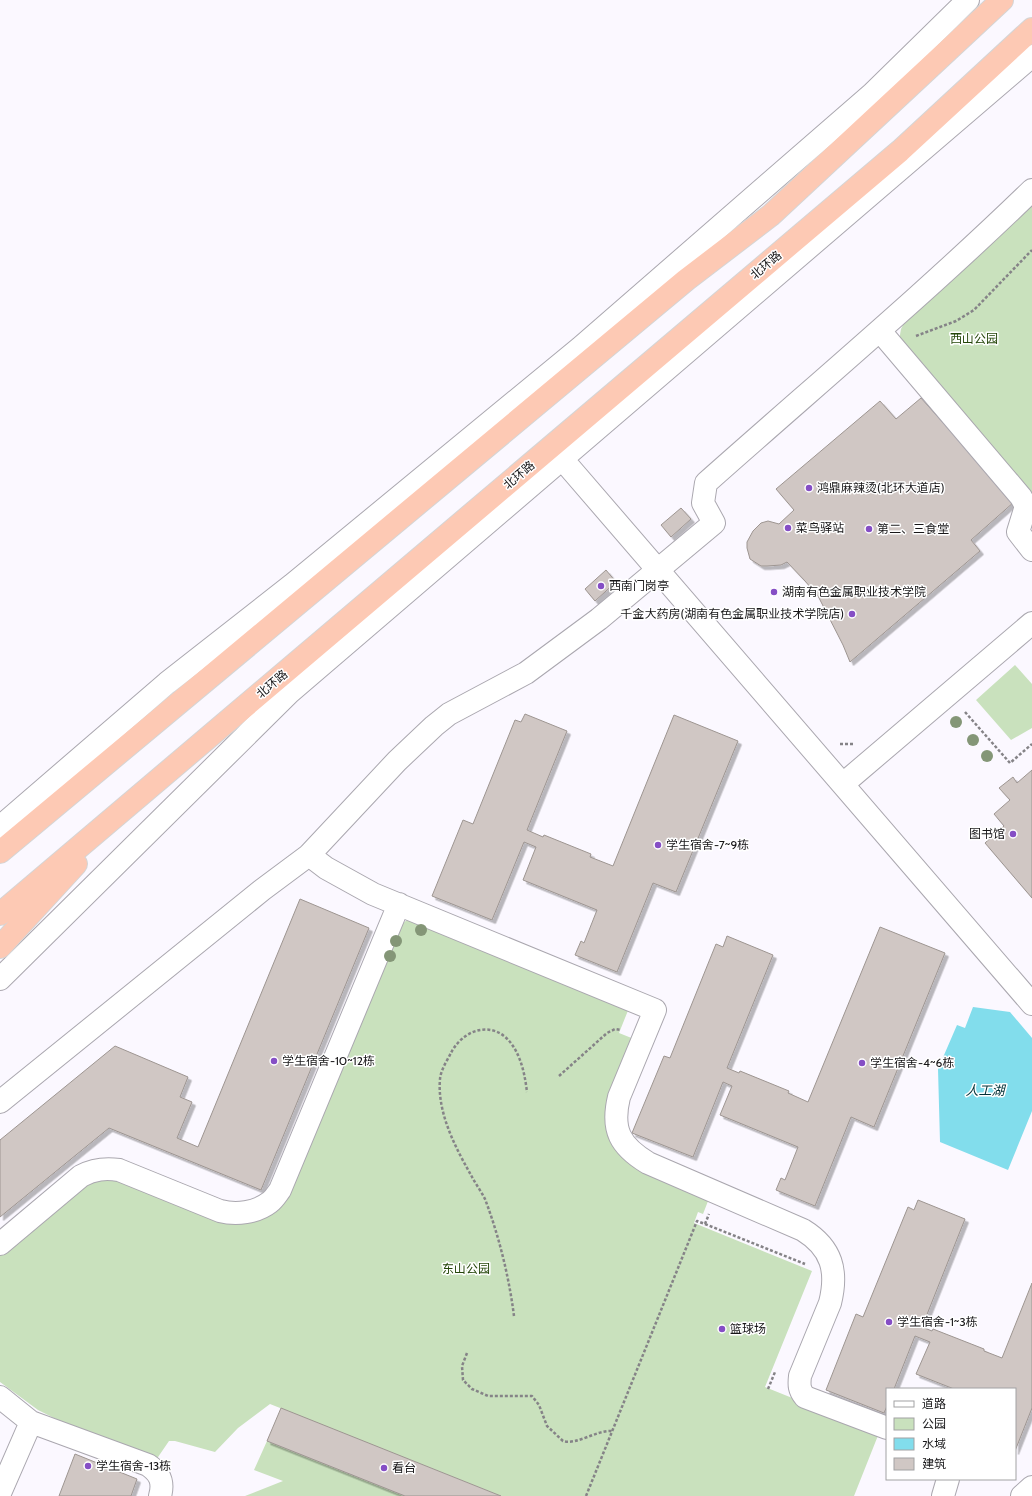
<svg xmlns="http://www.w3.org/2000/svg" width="1032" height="1496" font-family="Cabin,'Noto Sans SC',sans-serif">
<defs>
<filter id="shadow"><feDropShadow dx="3.5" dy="3.5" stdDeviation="0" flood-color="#0004"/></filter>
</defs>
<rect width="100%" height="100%" fill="#fbf8ff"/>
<path fill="#c9e1bd" d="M1032,203V501L899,341L901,329L904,323Z
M1015,665L1032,684V728L1011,740L976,700Z
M408,919L631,1003L619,1033L639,1041L618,1137L710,1196L703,1214L698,1212L694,1223L812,1271L765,1387L879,1433L854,1496H501L270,1404L238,1428L215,1452L175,1441H169L156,1460L56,1419L38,1410L0,1382V1251L94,1175L262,1213L400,926Z
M267,1441L405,1496H245L283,1481L254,1470Z"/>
<path fill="#82ddec" d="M973,1007L1010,1012L1032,1038V1111L1008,1170L940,1142L938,1069L957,1025L965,1028Z"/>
<path fill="#d0c7c4" stroke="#9d9591" filter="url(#shadow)" d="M921,398L1014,502L971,540L980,551L850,662L843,645L818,596L805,581L787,562L781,565L767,566H761L750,559L747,548V542L753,531L761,523L768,521L779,524L794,510L776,489L880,401L896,419Z
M681,508L691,519L671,537L661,525Z
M606,570L616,582L595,601L585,589Z
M525,714L567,731L527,830L543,837L544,835L591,854L590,857L613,866L674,715L738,741L676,892L653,883L617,972L575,955L581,941L584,943L597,910L523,880L536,847L524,842L492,920L432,896L463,820L473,824L515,720L521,722Z
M1032,770V898L985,843L1004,826L994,814L1010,800L999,788L1013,777L1017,783Z
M300,899L369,928L261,1190L109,1128L0,1217V1140L115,1046L188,1077L180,1097L192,1102L177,1138L198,1147Z
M880,927L945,953L874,1127L851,1117L815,1206L776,1190L781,1178L785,1180L798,1147L720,1115L732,1086L723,1082L693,1157L632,1133L664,1056L670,1058L716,944L723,947L727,936L773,955L727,1068L739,1073L740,1071L789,1091L788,1093L808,1102Z
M918,1200L965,1219L922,1327L932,1331L933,1329L984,1349V1351L1002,1358L1032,1283V1408L1015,1451V1389H954L916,1374L930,1342L915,1336L894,1389H887V1406L884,1413L826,1390L856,1314L863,1317L908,1207L914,1210Z
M281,1408L501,1496H405L267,1441Z
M75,1454L137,1479L131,1496H59Z"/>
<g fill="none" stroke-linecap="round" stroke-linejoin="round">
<g stroke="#aaa7af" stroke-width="24">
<path id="minor" d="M880,331L1021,497L1026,506L1018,532L1032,550
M563,460L1032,1004
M843,784L1032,623
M0,827L167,683L292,585L580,348L872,94L968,0
M309,855L326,868L373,894L655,1010L619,1097C611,1130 620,1146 648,1163L803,1230C832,1248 838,1271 830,1303L800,1376C799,1385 799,1390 805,1397L887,1428
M0,979L289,693L1032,56
M0,1102L262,890L309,855L397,761L434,726L449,714L526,673L599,619L714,523L703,503L706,483C815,386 927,292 1032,190
M0,1244L81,1176C94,1169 105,1168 119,1170L220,1211C236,1215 256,1213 270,1202C274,1199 277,1194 280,1190L399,904
M0,1397L31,1422
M0,1493L31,1422L148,1465C160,1473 164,1482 160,1496
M943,1496L948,1479
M1022,1496L1032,1487"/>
</g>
<g stroke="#d5d5d5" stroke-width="24">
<path id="highway" d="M0,852L686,280L771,215L1002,0
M0,914L900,151L1032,29
M0,947L76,864"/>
</g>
<path stroke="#858387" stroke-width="2.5" stroke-dasharray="3 2" stroke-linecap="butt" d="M916,336L956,321L974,310L1032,250
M965,712L1010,763L1032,744
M840,744H853
M559,1076L607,1033L615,1029L621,1030
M705,1224L805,1264
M514,1316C509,1277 499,1236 485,1199C481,1191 475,1183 471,1175C455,1147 437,1112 440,1079C441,1069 448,1059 452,1051C466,1027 496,1020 513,1046C522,1060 525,1076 527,1092
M467,1353L462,1366L463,1380L472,1389L488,1396H532L539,1405L547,1426L563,1441C578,1445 596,1430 612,1431
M768,1389L775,1372
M586,1496L697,1221L705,1224L709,1214"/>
<use href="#minor" stroke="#fff" stroke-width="22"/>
<use href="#highway" stroke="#fdc9b4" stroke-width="22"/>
</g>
<g fill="#849677">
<circle cx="956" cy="722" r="6"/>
<circle cx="973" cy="740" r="6"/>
<circle cx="987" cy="756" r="6"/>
<circle cx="421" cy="930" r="6"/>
<circle cx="396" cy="941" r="6"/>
<circle cx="390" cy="956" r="6"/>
</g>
<g fill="#854ec5" stroke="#fff" stroke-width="1.5">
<circle cx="809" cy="488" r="4"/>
<circle cx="788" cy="528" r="4"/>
<circle cx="869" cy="529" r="4"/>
<circle cx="601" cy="586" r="4"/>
<circle cx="774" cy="592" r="4"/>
<circle cx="852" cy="614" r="4"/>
<circle cx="1013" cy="834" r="4"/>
<circle cx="658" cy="845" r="4"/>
<circle cx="274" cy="1061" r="4"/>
<circle cx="862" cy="1063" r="4"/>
<circle cx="889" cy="1322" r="4"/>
<circle cx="722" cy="1329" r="4"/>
<circle cx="88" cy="1466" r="4"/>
<circle cx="384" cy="1468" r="4"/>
</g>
<g text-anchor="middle" stroke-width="3" stroke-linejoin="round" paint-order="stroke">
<g font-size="12" fill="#171618" stroke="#fff">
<text transform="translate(766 265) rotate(-40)" y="4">北环路</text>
<text transform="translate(519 475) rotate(-40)" y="4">北环路</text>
<text transform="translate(272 684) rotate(-40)" y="4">北环路</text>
</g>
<g font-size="12" fill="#234508" stroke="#fff">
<text x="974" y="343">西山公园</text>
<text x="466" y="1273">东山公园</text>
</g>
<g font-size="12" fill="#171618" stroke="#fff" text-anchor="start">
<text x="817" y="492">鸿鼎麻辣烫(北环大道店)</text>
<text x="796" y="532">菜鸟驿站</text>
<text x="877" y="533">第二、三食堂</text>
<text x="609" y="590">西南门岗亭</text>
<text x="782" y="596">湖南有色金属职业技术学院</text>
<text x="844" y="618" text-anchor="end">千金大药房(湖南有色金属职业技术学院店)</text>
<text x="1005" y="838" text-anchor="end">图书馆</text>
<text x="666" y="849">学生宿舍-7~9栋</text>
<text x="282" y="1065">学生宿舍-10~12栋</text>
<text x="870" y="1067">学生宿舍-4~6栋</text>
<text x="897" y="1326">学生宿舍-1~3栋</text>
<text x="730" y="1333">篮球场</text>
<text x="96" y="1470">学生宿舍-13栋</text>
<text x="392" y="1472">看台</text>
</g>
<g font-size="13" font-style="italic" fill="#023036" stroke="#fff">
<text x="985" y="1095">人工湖</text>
</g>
</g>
<rect x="886" y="1388" width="130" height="92" fill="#ffffff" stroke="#a2a2a3"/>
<rect x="894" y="1401" width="20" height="6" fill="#ffffff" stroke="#a2a2a3"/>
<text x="922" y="1408" font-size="12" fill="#171618">道路</text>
<rect x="894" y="1418" width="20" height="12" fill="#c9e1bd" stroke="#a2a2a3"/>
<text x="922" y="1428" font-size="12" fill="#171618">公园</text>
<rect x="894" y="1438" width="20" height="12" fill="#82ddec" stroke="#a2a2a3"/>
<text x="922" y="1448" font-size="12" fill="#171618">水域</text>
<rect x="894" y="1458" width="20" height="12" fill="#d0c7c4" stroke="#a2a2a3"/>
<text x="922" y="1468" font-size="12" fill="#171618">建筑</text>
</svg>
